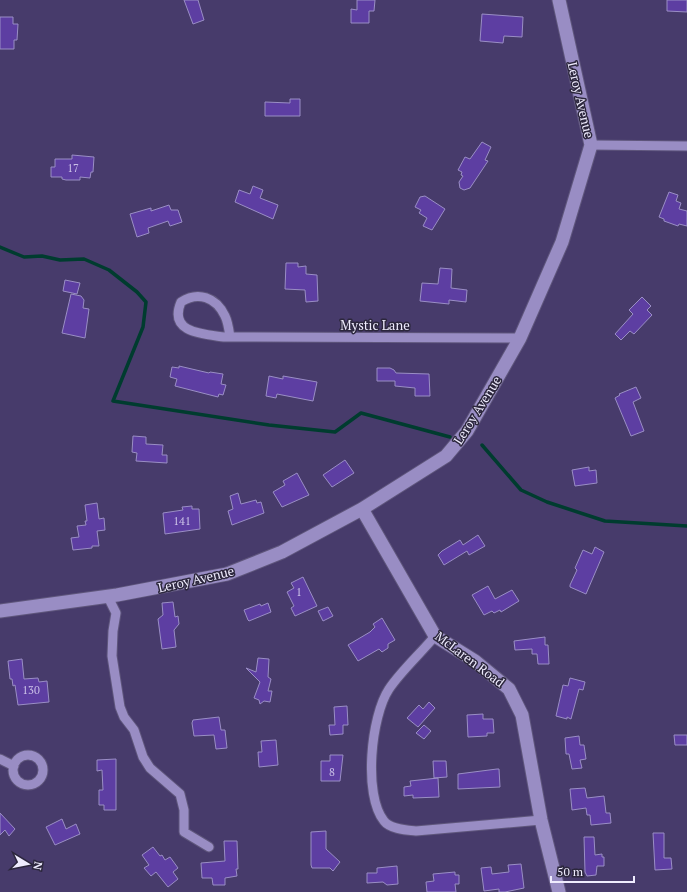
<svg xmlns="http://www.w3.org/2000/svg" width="687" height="892" font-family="'PT Serif',serif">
<rect width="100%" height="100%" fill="#473b6b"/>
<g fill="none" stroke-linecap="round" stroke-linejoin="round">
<path stroke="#003c2f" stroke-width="3.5" d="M0,247L24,257L42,256L60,260L84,259L109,270L137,292L146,302L143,327L113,401L269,425L335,432L361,413L450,437
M482,445L521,490L547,502L605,521L687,526"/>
</g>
<path fill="#5d3ea2" stroke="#9a8ec5" d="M184,0H198L204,20L193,24Z
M357,0H375L374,11H369V23H351V9L357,10Z
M667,0H687V12L667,11Z
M482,14L523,17L522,37L504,36L503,43L480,41Z
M0,17H13V24H18L17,40H14V49H0Z
M290,99H300V116H265V102L290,103Z
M482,142L491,147L485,160L488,161L470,188L464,190L460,188L459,182L463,176L461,175L462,172L458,170L465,157L470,159Z
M72,155L94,157L93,172H91L90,178L80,177V180H66L62,179V177H51V167H55V159H72Z
M253,186L263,190L260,198L278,205L273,219L235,202L239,190L250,194Z
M669,192L678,195L676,201L681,203L679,209L687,211V226L679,224L678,226L664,221V219L659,217Z
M425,196L445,209L432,230L423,226L427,218L419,213L421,210L415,207L420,197Z
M169,205L171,210H178L182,222L170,226L168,221L148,228L149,233L137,237L130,214L151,208V211Z
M286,263H298V267L306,266V274L317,275L318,301L306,302L305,290L285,289Z
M440,268L452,269L451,288L467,290L466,302L449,300V304L420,301L422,283L438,284Z
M65,280L80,283L77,294L63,291Z
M71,294L81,296L84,300L83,308L89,309L85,338L62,333Z
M642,297L651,306L647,310L652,315L634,334L630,331L621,340L615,334L633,314L629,310Z
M179,366L209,373L210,372L223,374L221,384L226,385L223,395L219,394L218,397L175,386L177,379L170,377L172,367L179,368Z
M377,368H390L394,370L396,373L429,374L430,396H415V388L395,386V381H377Z
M269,376L283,379V376L317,382L313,401L277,394L276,398L266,396Z
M636,387L641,398L633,402L644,431L631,436L615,398L620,395L619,394Z
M133,436L146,437V444L163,445L162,455H167V463L136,461L137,453L132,452Z
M345,460L354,473L332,487L323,475Z
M589,467V471L596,470L597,483L575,486L572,470Z
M297,473L309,495L282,507L273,492L285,485L283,481Z
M238,493L241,504L256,500L257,503L261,502L264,513L232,525L228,511L233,509L230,496Z
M97,503L99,519L104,518L105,530L97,531L99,546H92V548L73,550L71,538L79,537L77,526L86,525L85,521H87L85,505Z
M192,506V509H199L200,529L165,534L163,513L183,510L182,507Z
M478,535L485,546L469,555L467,551L444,565L438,555L442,551L460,540L463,545Z
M595,547L604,552L586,594L570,587V585L577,570L575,568L583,550L592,554Z
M303,577L317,606L295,616L291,608L294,606L287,592L294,588L291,583Z
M488,586L495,599L512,590L519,601L501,612L500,610L494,613L492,611L484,615L472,595Z
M173,602L175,617L178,616L179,624L174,630L176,647L162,649L158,619L163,615L162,603Z
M268,603L271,612L249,621L248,620L244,610L260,604L261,606Z
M328,607L333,616L323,621L318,611Z
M382,618L395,640L388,644V648L382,652L379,649L358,661L348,645L370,632L375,627L373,624Z
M545,637V645H548L549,664H538L537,654H532V649L515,650L514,641Z
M258,658L269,659L268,677L271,679L268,691H272L270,702L264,701L260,704L259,700L254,698L260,682L246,668L256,672Z
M22,659L24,679L38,678L39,682L47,681L49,702L18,705L15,685L13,686L12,679H10L8,661Z
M570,678L585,682L583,690L579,689L571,719L567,717V719L556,716L563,685L568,686Z
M429,702L435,708L418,727L407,718L419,705L423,709Z
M347,706L348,725H343V734L330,735L329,725H335L334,707Z
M483,714V719H493L494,733H487V736L468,737L467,715Z
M219,717L221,730H225L227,748L216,749L214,735L194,736L192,723L193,720Z
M424,725L431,731L424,739L416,733Z
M674,735H687V745H675Z
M579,736L580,745H584L586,759L580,760L582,768L572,769L569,754H566L565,738Z
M276,740L278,765L259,767L258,752H262L261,741Z
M330,755H343L340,781H321V761H330Z
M116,759V810H104V805H99V790H103L102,770L97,771V760Z
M433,761H446L447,777L434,778Z
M497,769H499L500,787L458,789V774Z
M438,778L439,797L413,798V795L404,796V787L411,786L410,781Z
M585,788L587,798L604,796L606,813H610L611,823L591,825L590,815H587L586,808L572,810L570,789Z
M0,813L15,829L9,836L5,830L0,835Z
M62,819L66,829L76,824L80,834L55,845L46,827Z
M326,831V849L340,862L333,871L330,868H312L311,865V832Z
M653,833H664V858H671L672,869L655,870Z
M584,837H594L595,855L602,854V857H604V866H597L596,875L587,876L585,872Z
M224,841H237L238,869H236L237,876L225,878V885H213L212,878H202L201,863L225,861Z
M153,847L160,856L162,855L165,860L170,857L178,868L173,872L178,879L168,887L156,872L151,876L144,868L149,865L142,855Z
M521,864L524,888L505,892H499V889L484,891L481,868L491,867L492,874L509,872L508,865Z
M397,866L398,884L387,885L383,882L367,883V873H377V868Z
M455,872V875H459V884H455L456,892H427L426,882L434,881L433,874Z"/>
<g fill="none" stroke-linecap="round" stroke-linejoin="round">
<g stroke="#5f567c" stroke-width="11">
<path id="street" d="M591,145L687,146
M230,337C229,330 228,322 225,316C216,297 198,291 181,302C168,333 203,334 224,337L520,338
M108,597L116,613L113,631L112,656L120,707L124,717L134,730L143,757L150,768L180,794L184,810V832L209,847
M435,636C421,653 401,671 389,689C371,716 363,795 384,821C390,829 406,830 416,831L541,820
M13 770a15 15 0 1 1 30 0a15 15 0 1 1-30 0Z
M0,759L14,766"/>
</g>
<g stroke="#5f567c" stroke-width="15">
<path id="secondary" d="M362,509L435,636L475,661L509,689L522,715L541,820L559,892
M0,611L117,595L227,574L282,552L362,509L446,456L467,431L520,338L562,242L591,145L559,0"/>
</g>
<use href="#street" stroke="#998dc4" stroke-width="9"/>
<use href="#secondary" stroke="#998dc4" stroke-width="13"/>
</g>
<g text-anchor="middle" stroke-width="3" stroke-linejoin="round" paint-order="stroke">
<g font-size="11" fill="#cac0e7">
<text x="73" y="172">17</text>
<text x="182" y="525">141</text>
<text x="299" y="596">1</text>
<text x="31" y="694">130</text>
<text x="332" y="776">8</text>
</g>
<g font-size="13" fill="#efecfe" stroke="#2c273d">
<text transform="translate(581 100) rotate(77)" y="5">Leroy Avenue</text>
<text x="375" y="330">Mystic Lane</text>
<text transform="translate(477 410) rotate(-58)" y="5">Leroy Avenue</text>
<text transform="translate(196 579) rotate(-13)" y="5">Leroy Avenue</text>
<text transform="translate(470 659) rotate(37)" y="5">McLaren Road</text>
</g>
</g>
<g transform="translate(28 864) rotate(100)" stroke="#2c273d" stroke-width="3" paint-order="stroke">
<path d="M0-3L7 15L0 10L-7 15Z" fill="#efecfe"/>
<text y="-6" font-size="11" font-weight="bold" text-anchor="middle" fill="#efecfe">N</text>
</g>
<path d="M551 876v6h83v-6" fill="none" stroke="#efecfe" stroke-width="2"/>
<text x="557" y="876" font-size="12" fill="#efecfe" stroke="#2c273d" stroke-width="3" paint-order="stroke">50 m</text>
</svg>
